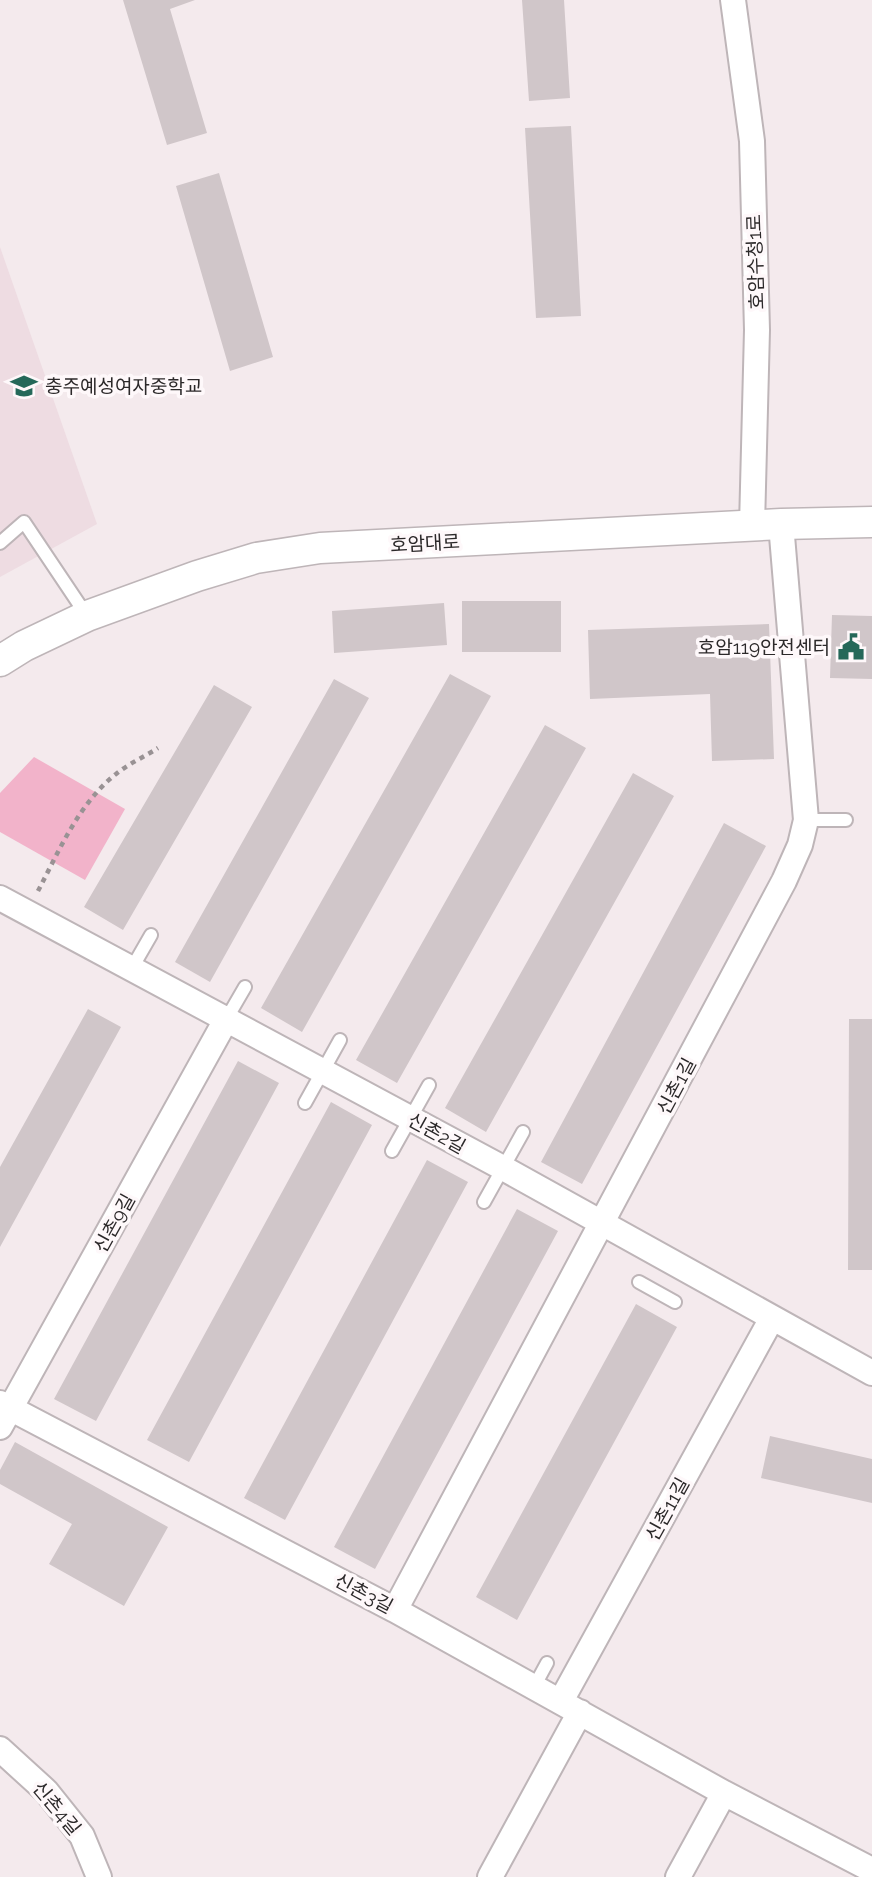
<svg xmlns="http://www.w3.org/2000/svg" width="872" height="1877" font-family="Raleway,'Noto Sans KR',sans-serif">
<rect width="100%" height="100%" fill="#f4eaed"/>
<path fill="#eedce2" d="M0,247L97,524L0,577Z"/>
<path fill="#f2b3ca" d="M34,757L125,809L85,880L0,832V793Z"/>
<path fill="#d0c6c9" d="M123,0H195L170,9L207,133L167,145Z
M522,0H564L570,98L529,101Z
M571,126L581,316L536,318L525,128Z
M219,173L273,357L230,371L176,186Z
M462,601H561V652H462Z
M444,603L447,645L334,653L332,611Z
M832,615L872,616V679L830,678Z
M769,624L774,759L712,761L710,694L590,699L588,630Z
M450,674L491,696L302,1032L261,1008Z
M334,679L369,698L210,982L175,962Z
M214,685L252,707L123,930L84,907Z
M545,725L586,748L397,1083L356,1060Z
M633,773L674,796L486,1132L445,1108Z
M724,823L766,846L582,1184L541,1162Z
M88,1009L121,1027L0,1247V1167Z
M849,1019H872V1270H848Z
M238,1061L279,1083L96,1421L54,1399Z
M331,1102L372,1125L189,1462L147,1440Z
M427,1160L468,1182L285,1520L244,1498Z
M517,1209L558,1231L375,1569L334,1547Z
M636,1304L677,1327L517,1620L476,1597Z
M770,1436L872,1459V1503L761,1478Z
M15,1442L168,1527L124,1606L49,1564L72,1524L0,1484V1470Z"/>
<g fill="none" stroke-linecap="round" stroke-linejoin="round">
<g stroke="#beb5b8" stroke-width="16">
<path id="service" d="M0,543L24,522L87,616
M806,820H846
M132,968L151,935
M227,1018L245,987
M305,1103L340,1040
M392,1151L429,1085
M484,1202L523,1132
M639,1282L675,1302
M534,1687L547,1663"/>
</g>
<g stroke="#beb5b8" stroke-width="28">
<path id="minor" d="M733,0L752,141L757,330L752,526
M0,898L503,1168L872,1373
M0,1403L395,1610L724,1793L872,1870
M0,1427L227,1018
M395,1610L784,881L800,845L806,820L781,524
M561,1701L772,1318
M0,1749L46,1791L82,1836L99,1877
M490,1877L580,1712
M678,1877L724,1793"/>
</g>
<g stroke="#beb5b8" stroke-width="33">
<path id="tertiary" d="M0,661L24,646L87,616L197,576L256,558L320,548L781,524L872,522"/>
</g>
<path stroke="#999294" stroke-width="4.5" stroke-dasharray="5 5" stroke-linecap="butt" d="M38,891C59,851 79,803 116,774C128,764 144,757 158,748"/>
<use href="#service" stroke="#fff" stroke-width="12"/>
<use href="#minor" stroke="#fff" stroke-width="24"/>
<use href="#tertiary" stroke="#fff" stroke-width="30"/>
</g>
<defs>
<g id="school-bare" transform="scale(2.1)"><path d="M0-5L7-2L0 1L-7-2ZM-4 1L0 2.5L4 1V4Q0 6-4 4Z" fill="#256859" stroke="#fef8fa" stroke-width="2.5" paint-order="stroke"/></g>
<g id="civic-bare" transform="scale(2.1)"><path d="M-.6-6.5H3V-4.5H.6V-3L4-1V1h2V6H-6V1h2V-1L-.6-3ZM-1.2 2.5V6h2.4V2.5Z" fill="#256859" stroke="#fef8fa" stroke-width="2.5" paint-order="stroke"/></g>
</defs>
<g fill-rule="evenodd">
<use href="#school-bare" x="24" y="386"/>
<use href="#civic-bare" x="851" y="647"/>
</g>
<g text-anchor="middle" stroke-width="7" stroke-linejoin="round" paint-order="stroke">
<g font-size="19" fill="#2c292a" stroke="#fef8fa">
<text transform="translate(755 262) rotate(-92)" y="7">호암수청1로</text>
<text transform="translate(425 543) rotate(-3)" y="7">호암대로</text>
<text transform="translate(676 1086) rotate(-62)" y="7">신촌1길</text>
<text transform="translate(437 1133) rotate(29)" y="7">신촌2길</text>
<text transform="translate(114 1223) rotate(-61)" y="7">신촌9길</text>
<text transform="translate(667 1509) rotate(-61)" y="7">신촌11길</text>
<text transform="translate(364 1593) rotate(28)" y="7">신촌3길</text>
<text transform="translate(57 1808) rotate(50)" y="7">신촌4길</text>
</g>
<g font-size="19" fill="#2c292a" stroke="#fef8fa" text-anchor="start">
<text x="45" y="393">충주예성여자중학교</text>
<text x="830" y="654" text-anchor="end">호암119안전센터</text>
</g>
</g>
</svg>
